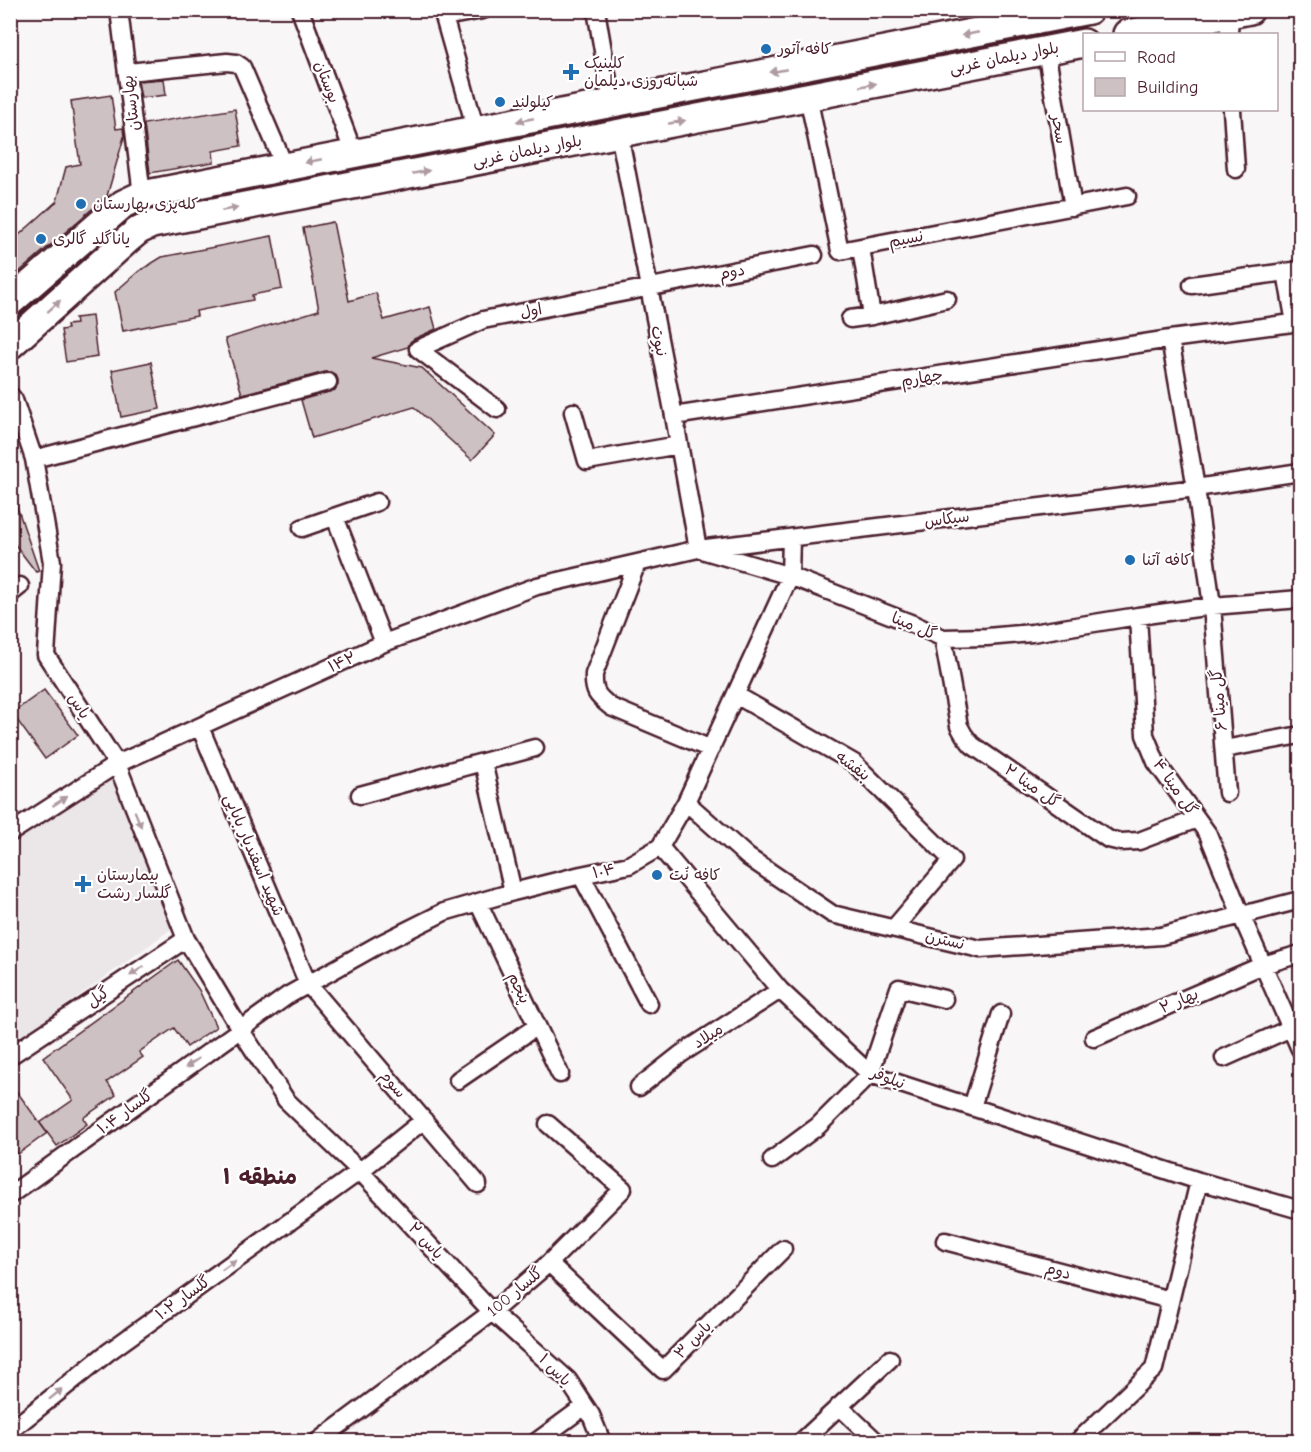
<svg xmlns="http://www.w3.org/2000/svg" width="1311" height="1452" font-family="'Comic Neue','Playpen Sans Arabic',sans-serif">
<rect width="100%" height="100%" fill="#f8f6f7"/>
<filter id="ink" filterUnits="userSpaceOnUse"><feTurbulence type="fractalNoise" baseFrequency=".0167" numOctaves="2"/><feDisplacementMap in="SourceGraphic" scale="12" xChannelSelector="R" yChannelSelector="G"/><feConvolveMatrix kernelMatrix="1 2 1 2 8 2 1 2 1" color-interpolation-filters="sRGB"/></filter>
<g filter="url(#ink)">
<path fill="#ebe6e8" d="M111,770L174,927L11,1045L10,840Z"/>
<path fill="#ded6d9" stroke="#947a82" stroke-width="1.5" d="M282,181L285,186L141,218L70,276L65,273L64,269L130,211Z"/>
<path fill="#cdc1c4" stroke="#4a1f2b" stroke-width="1.5" d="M164,79L166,95L141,98L138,81Z
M111,95L116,129L123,128L124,137L107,196L10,280V243L57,201L66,167L80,164L71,101Z
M235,109L241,146L213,151L214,162L150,173L144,124Z
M333,222L349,301L376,293L384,320L430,307L436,329L414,339L410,342L408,347L371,358L422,368L495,435L472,460L414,407L312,438L301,400L335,390L338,385V380L336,375L331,372H325L242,394L225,339L319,310L303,228Z
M272,236L282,289L252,295L253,300L196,311L197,316L123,331L115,292L139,271L162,257Z
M92,316L97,357L66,362L61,330L68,329L67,325L76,324L75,318Z
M151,362L160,409L121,417L112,370Z
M10,495H13L39,571L36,572L10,538Z
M44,690L78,735L45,759L12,713Z
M178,960L199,990L216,1027L187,1047L174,1028L139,1052L143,1057L107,1082L116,1095L83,1118L87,1124L57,1146L40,1123L73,1100L43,1057Z
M10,1082L47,1133L18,1154L10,1143Z"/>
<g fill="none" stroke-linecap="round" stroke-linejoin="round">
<defs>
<path id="street" d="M119,10L142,195
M300,10L354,154
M442,10L476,130
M596,10L612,103
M444,17L483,10
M1229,34L1230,15
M1046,50L1073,207
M128,72L227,62L236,63L242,67L285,167
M808,96L840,251L1127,196
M1232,110L1236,169
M619,133L674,416L698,549
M861,248L872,316
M1286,272L1295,323
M1192,285L1300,270
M850,319L872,316L947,299
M1170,339L1196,488L1212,606L1227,793
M10,395L14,400L34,459L52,562L46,655L117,764L186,939L240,1029L286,1100L360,1171L492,1312L568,1380L591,1415L602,1442
M497,409L418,349L483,320L814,255
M573,412L587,461L679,445
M674,416L1170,339L1300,322
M34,459L328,382
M335,517L384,643
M302,528L377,502
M705,551L790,576L913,624L943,638L987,637L1032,633L1138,616L1212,606L1300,599
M637,563L594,674C593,692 597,696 611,707L711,749
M10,594L20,586
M1138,616L1145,735L1156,762L1208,834L1241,915L1300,1049
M943,638L959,726L964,735L972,745L1108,839L1121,842L1139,841L1197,819
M736,695L854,763L952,860L894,928
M200,727L308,984L478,1184
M1224,749L1300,735
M483,762L513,892
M360,795L535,748
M686,802L748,857L832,914L980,949L1161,936L1300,900
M10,833L117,764L384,643L537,586L698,549L1196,488L1300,472
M660,847L780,990L870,1074L1199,1181L1300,1210
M581,875L649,1004
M478,902L560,1074
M1094,1038L1263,965L1300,954
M10,1056L186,939
M1224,1058L1291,1028L1300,1026
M458,1080L537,1026
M639,1087L681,1054L780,990
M972,1107L1001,1014
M772,1160L818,1126L870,1074L899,988L944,999
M10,1195L287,996L378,945L444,912L513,892L581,875L629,865L660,847L686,802L790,576L791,538
M945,1241L1170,1300
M549,1263L663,1370L783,1249
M839,1406L877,1442
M10,1431L107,1353L360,1171L424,1120
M317,1442L492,1312L549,1263L623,1189L548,1124
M536,1442L585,1406
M801,1442L890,1359
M1077,1442L1154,1369L1199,1181"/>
<path id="primary" d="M1127,34L1250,10
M10,302L123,204L142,195L1089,10
M10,345L127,240L139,230L152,224L1084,43"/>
</defs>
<use href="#street" stroke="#4a1f2b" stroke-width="21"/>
<use href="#primary" stroke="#4a1f2b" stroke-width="32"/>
<use href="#street" stroke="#fff" stroke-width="16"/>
<use href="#primary" stroke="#fff" stroke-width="27"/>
</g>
<defs><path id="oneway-solid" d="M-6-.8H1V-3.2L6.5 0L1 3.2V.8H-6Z" transform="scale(1.5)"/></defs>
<g fill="#ae9aa0">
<use href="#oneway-solid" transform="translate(970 34) rotate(169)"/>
<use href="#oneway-solid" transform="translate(778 71) rotate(169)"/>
<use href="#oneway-solid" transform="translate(868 85) rotate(-11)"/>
<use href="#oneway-solid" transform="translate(525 120) rotate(169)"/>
<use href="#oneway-solid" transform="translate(677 122) rotate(-11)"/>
<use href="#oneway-solid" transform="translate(313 161) rotate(169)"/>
<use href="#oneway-solid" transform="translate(421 172) rotate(-11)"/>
<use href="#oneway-solid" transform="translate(230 209) rotate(-11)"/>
<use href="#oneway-solid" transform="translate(54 306) rotate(-42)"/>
<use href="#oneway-solid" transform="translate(60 801) rotate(-33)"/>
<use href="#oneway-solid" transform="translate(138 819) rotate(68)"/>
<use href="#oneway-solid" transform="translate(137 971) rotate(146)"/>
<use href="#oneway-solid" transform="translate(192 1063) rotate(144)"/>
<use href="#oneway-solid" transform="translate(229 1265) rotate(-36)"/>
<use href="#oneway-solid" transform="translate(56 1394) rotate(-39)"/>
</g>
</g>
<g fill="#1f6fb2" stroke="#fff" stroke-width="2">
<circle cx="766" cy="49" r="6"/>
<path d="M568 63h6v6h6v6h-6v6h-6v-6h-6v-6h6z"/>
<circle cx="500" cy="102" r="6"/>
<circle cx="81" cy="204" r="6"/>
<circle cx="41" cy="239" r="6"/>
<circle cx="1130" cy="560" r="6"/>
<circle cx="657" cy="875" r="6"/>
<path d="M80 875h6v6h6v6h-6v6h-6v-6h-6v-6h6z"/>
</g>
<g text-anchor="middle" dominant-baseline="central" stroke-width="4.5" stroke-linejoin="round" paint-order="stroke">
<g font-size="16" fill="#4a1f2b" stroke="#fff" text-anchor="start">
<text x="778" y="49">کافه آتور</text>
<text x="584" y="63">کلینیک<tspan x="584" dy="18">شبانه‌روزی دیلمان</tspan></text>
<text x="512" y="102">کیلولند</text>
<text x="93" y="204">کله‌پزی بهارستان</text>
<text x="53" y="239">یاناگلد گالری</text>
<text x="1142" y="560">کافه آتنا</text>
<text x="97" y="875">بیمارستان<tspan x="97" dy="18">گلسار رشت</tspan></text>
<text x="669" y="875">کافه نُت</text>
</g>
<g font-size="16" fill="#4a1f2b" stroke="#fff">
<text transform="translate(1004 58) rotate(-11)">بلوار دیلمان غربی</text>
<text transform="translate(327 82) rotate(69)">بوستان</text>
<text transform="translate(131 103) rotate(-97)">بهارستان</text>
<text transform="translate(1059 129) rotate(80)">سحر</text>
<text transform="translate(527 151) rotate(-11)">بلوار دیلمان غربی</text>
<text transform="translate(906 239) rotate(-11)">نسیم</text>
<text transform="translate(732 272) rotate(-11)">دوم</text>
<text transform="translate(531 311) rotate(-11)">اول</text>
<text transform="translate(659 341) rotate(79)">نبوت</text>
<text transform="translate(922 378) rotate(-9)">چهارم</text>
<text transform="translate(947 519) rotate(-7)">سیکاس</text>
<text transform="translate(914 626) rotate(23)">گل مینا</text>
<text transform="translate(342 662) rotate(-24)">۱۴۲</text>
<text transform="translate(1219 700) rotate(-95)">گل مینا ۶</text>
<text transform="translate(79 706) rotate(57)">یاس</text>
<text transform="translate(853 766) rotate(37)">بنفشه</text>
<text transform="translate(1032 786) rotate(35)">گل مینا ۲</text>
<text transform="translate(1175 787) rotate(55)">گل مینا ۴</text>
<text transform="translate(254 855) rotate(67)">شهید اسفندیار بابایی</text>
<text transform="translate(604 871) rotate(-12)">۱۰۴</text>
<text transform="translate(945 940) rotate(14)">نسترن</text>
<text transform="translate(519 988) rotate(65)">پنجم</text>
<text transform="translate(98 997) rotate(-34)">گیل</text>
<text transform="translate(1179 1001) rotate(-23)">بهار ۲</text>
<text transform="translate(708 1036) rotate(-33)">میلاد</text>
<text transform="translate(888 1078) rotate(22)">نیلوفر</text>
<text transform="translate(393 1084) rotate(49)">سوم</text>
<text transform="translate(125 1112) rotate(-36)">گلسار ۱۰۴</text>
<text transform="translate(426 1241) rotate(47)">یاس ۲</text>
<text transform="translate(1058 1271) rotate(15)">دوم</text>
<text transform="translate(515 1292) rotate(-40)">گلسار 100</text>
<text transform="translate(183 1298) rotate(-36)">گلسار ۱۰۲</text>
<text transform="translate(693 1340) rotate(-46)">یاس ۳</text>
<text transform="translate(555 1370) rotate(45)">یاس ۱</text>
</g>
<g font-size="22" font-weight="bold" fill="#4a1f2b" stroke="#fff">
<text x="260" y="1177">منطقه ۱</text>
</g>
</g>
<rect width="1311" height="1452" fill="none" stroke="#fff" stroke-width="36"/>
<rect x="18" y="18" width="1275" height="1416" fill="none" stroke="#4a1f2b" stroke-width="2" filter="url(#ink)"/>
<rect x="1083" y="33" width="195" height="78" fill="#ffffff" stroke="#b7a5aa" stroke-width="1.5"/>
<rect x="1095" y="52" width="30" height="9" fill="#ffffff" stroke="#b7a5aa" stroke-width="1.5"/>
<text x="1137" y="63" font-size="18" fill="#4a1f2b">Road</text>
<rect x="1095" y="78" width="30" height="18" fill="#cdc1c4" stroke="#b7a5aa" stroke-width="1.5"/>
<text x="1137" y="93" font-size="18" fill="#4a1f2b">Building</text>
</svg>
